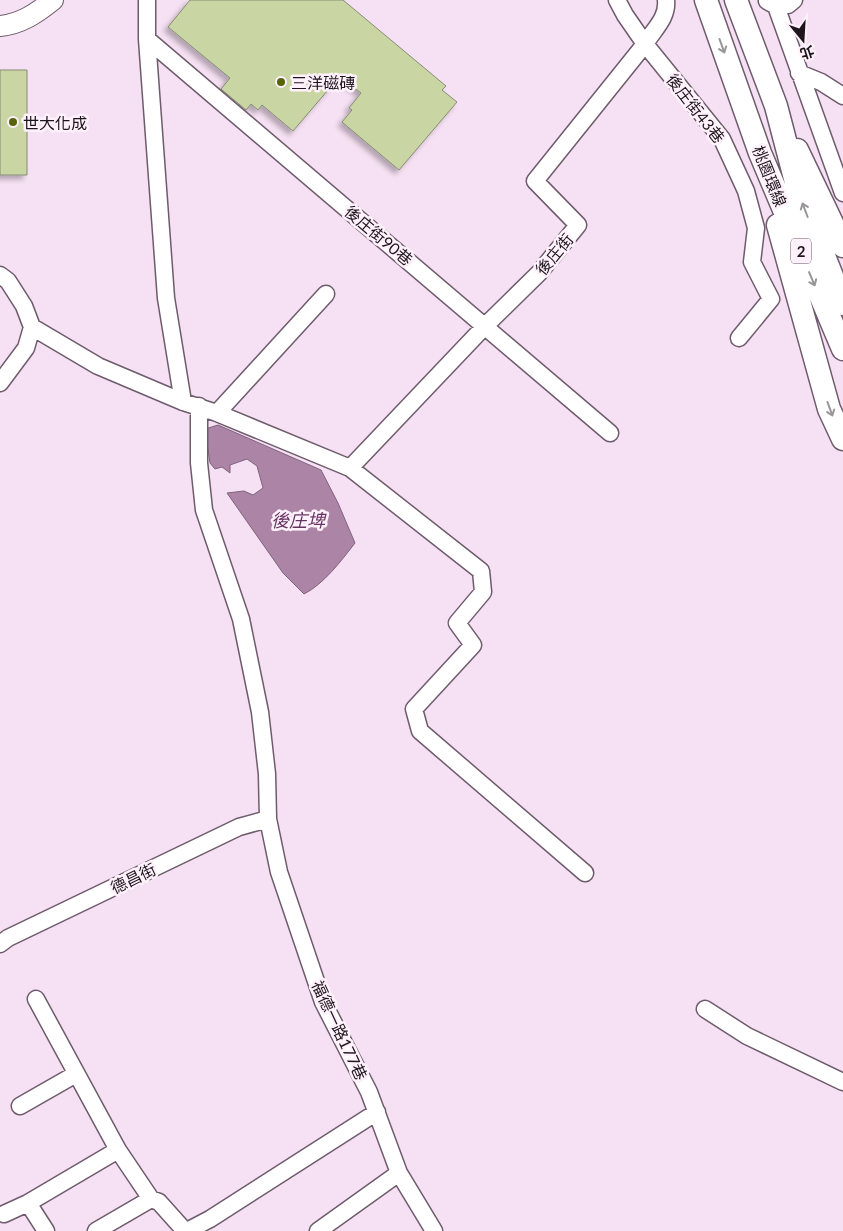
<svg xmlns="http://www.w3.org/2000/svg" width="843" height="1231" font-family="Lato,'Noto Sans TC',sans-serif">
<defs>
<filter id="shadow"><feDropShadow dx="-4" dy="4" stdDeviation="2.5" flood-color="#0004"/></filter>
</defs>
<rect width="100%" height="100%" fill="#f6e0f3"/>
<path fill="#ab84a6" stroke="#80637d" d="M218,425L321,470L338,503L355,543C341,561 324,584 304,594L283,573L227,493L244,491L253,495L263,488L257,466L247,459L230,465V473L222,467L215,469L210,463L205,429Z"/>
<path fill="#c9d5a3" stroke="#868c75" filter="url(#shadow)" d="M190,0H343L446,86L442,90L457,102L399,170L342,122L352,110L349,108L361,93L340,76L293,131L262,105L258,110L251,104L246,110L221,89L230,78L168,27Z
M0,70H27V175H0Z"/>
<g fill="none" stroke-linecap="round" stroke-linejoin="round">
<defs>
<path id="minor" d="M147,0V39L166,298L183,402
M617,0L625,15L645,44L722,139L746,191L756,228L752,262L771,299L739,338
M767,1L776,6L788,5L794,0
M776,6L843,193
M147,39L610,433
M799,73L821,82L843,96
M0,275L8,281L24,306L32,327L26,348L0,383
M32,327L98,366L183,402L217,413L350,468L481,571L483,592L457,623L473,645L414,709L420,731L585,873
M199,406V463L204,510L241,619L260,712L267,774L268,819L279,872L323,1002L369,1092L399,1173L434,1231
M217,413L326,294
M350,468L485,326L539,273L578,225L535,181L645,44C654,29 668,18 666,0
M0,944L8,938L239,827L268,819
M36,999L118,1150L151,1199
M705,1009L747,1036L843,1082
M20,1106L76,1074
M4,1214L28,1203
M46,1231L28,1203L118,1150
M96,1231L151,1199L159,1202L185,1231
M187,1231L210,1219L377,1112
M318,1231L399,1173"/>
<path id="major" d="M0,26C21,24 37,13 53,0"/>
<path id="highway" d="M706,0L760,153L843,349
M736,0L776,106L798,190L843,304
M797,150L843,246
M778,225L829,409L843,439"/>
</defs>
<use href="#minor" stroke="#6e5c6c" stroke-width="19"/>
<use href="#major" stroke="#6e5c6c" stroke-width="22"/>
<use href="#highway" stroke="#6e5c6c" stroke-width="25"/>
<use href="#minor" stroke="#fff" stroke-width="16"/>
<use href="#major" stroke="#fff" stroke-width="20"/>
<use href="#highway" stroke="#fff" stroke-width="22"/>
</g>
<defs><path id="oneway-shaft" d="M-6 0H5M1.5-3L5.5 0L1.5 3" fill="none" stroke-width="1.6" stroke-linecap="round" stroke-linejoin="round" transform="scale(1.25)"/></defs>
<g stroke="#999699">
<use href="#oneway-shaft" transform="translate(722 46) rotate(70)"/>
<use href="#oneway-shaft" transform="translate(805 210) rotate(-111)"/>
<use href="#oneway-shaft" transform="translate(812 279) rotate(67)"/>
<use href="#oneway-shaft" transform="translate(830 409) rotate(70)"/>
</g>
<g fill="#57650a" stroke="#fef1fc" stroke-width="2">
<circle cx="281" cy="82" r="5"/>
<circle cx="13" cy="122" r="5"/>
</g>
<g text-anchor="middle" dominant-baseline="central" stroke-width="5" stroke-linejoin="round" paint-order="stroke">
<rect fill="#fef1fc" stroke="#60585f" stroke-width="1" x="791" y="238.5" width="20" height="25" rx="4"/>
<g font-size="15" font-weight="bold" fill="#1d161c">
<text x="801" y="251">2</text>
</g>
<g font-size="16" fill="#1d161c" stroke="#fef1fc" text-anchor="start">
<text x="291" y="82">三洋磁磚</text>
<text x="23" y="122">世大化成</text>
</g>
<g font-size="16" fill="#1d161c" stroke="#fef1fc">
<text transform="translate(696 108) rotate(52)">後庄街43巷</text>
<text transform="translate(770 176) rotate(68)">桃園環線</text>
<text transform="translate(379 235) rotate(40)">後庄街90巷</text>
<text transform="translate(554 254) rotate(-50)">後庄街</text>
<text transform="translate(133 878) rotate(-26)">德昌街</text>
<text transform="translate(340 1030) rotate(65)">福德一路177巷</text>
</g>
<g font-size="18" font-style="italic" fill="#653362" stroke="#fef1fc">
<text x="298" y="520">後庄埤</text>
</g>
</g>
<g transform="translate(803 40) rotate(162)" stroke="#fef1fc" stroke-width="4" paint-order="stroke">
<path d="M0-4L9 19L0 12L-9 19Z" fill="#1d161c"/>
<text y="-8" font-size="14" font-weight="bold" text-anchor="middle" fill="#1d161c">北</text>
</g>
</svg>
